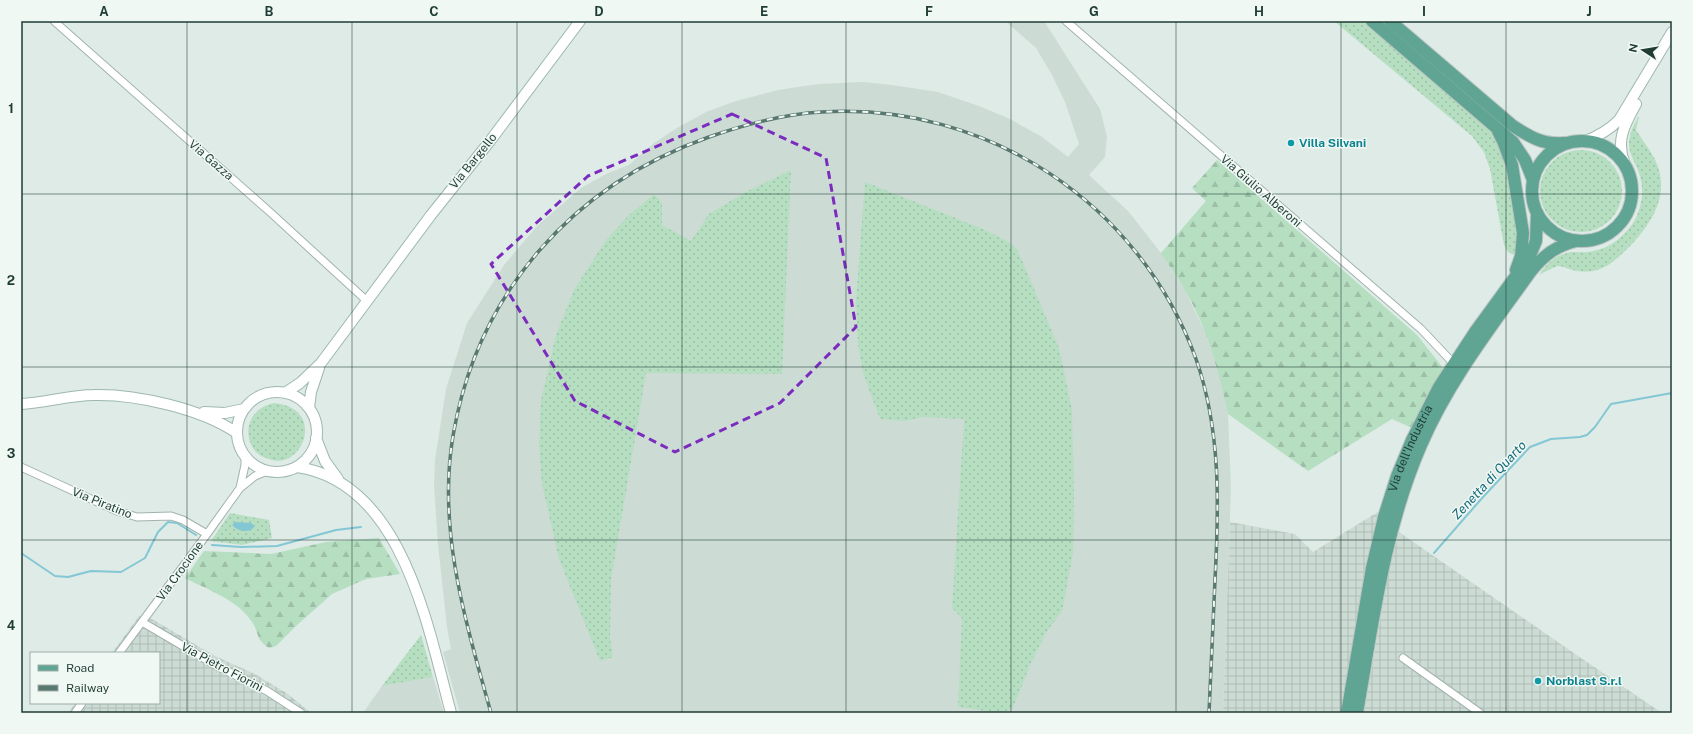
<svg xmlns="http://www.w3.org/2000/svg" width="1693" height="734" font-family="'Public Sans',sans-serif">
<defs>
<pattern id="industrial-grid" width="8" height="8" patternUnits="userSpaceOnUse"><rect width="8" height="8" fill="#cddbd5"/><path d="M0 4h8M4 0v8" fill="none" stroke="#b0bdb7"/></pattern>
<pattern id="grass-dots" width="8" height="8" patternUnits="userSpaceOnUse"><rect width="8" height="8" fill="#b6dec1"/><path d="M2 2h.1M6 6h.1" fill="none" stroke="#9cbfa6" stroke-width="1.8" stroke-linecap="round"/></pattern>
<pattern id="forest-firs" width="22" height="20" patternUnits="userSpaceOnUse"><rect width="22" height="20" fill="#b6dec1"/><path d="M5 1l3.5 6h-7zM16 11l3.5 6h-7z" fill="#9cbfa6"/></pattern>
</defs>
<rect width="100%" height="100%" fill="#dfebe6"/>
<path fill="#cddbd5" d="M1005,21H1044L1100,109L1107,137L1105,157L1089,175L1129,212L1161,253L1186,292L1204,330L1215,360L1222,384L1228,414L1231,488L1223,713H460L443,652L451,649L447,627L438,545L434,485L435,460L446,389L467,323L504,265L537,226L581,188L608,173L629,165L654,143L677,128L706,112L733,102L778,90L818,84L863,82L892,85L938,92L979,106L1010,119L1042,137L1068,157L1079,144L1065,102L1052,75L1036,48Z
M433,677L444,713H363L382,686Z"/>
<path fill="url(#industrial-grid)" d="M1381,510L1341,713H1223L1230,522L1295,534L1313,552Z
M1399,532L1581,658L1662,713H1364L1388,574Z
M139,616L152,619L215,656L255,674L288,694L311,713H68L75,703H159V653H112Z"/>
<path fill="url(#grass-dots)" d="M1334,21H1363L1492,131L1504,150L1520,226L1516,256L1508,252L1504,245L1490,169L1484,152L1472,136Z
M1639,116L1636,130C1642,140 1649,148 1654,158C1671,190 1655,219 1633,243C1622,254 1611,266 1597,270C1589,272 1580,272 1573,270C1568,269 1563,266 1558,266C1551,268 1545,272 1539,275C1546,265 1554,256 1567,253C1573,251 1581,253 1588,252C1607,250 1623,238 1633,223C1642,209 1645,189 1639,173C1636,163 1629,155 1629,144C1629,134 1634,124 1639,116Z
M1540 191a41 41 0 1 1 82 0a41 41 0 1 1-82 0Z
M791,170L782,374L646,373L611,580L610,638L613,657L600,661L559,559L542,484L539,445L541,401L556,335L574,290L606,240L628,216L654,194L662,203V225L691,241L709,214L746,192Z
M865,182L983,229L1007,241L1017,249L1059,348L1072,410L1074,493L1073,554L1062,611L1047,631L1030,665L1013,708L1001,713L958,707L962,618L952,608L964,419L921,417L905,421L880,419L863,373L858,344L856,300Z
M274,403C328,408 302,472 269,459C264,457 260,456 256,452C244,438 246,417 263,407C266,405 271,404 274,403Z
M230,513L269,520L272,538L242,545L211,541Z
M421,635L433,677L382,686Z"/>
<path fill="url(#forest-firs)" d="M1217,160L1417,335L1443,368L1412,428L1392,419L1308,471L1228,414C1219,372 1208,330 1186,292C1178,278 1169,266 1161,253L1206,201L1192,188Z
M379,538L400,574L366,579L332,594L296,626L276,646L269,648C255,639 260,634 252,622C238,600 208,590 185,578L204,551L271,554L326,542Z"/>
<path fill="#83c7d5" d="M235,522L251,523L255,526L251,530C243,532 238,531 232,525Z"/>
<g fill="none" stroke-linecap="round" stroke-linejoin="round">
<path stroke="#83c7d5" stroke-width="2" d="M212,545L241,547L277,546L336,530L361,527
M21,553L55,576L68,577L91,571L121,572L145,558L158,532L168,522L177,523L196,535
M1434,553L1483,497L1530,447L1551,439L1580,437L1587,435L1595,427L1611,404L1672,393"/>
<defs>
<path id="street" d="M54,21L271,213L367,301
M1066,21L1421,329L1454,364
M21,467L117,511L137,517L171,516L183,520L207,534
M240,488L245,465V456
M142,622L217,666L267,691L301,713
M119,653L207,534L240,488L255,476L267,471
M1403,658L1480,713
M75,713L82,703"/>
<path id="secondary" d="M1585,141C1599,136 1609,130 1619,120L1672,32
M1625,164C1615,141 1625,124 1636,104
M237 432a40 40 0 1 1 80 0a40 40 0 1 1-80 0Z
M285,393L300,383L321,363L431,215L490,141L580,21
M21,404C45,403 69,395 94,395C137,394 202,409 237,433
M309,408L311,392L319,368
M204,412L225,413L244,409
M316,438L325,461L338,479
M297,467C403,482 428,628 451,713"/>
<g id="primary">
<path d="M1372,21L1513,142L1525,160L1533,180"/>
<path d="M1390,21L1513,126C1530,137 1543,145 1564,143"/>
<path d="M1498,131L1503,141L1512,165L1523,233L1521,256L1516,270"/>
<circle cx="1582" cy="191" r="50"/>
<path id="s1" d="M1347,713L1372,568L1384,517L1397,476L1412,440L1439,387L1475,332L1529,258L1536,241L1537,213"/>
<path d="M1357,713C1373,622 1384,530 1421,445C1448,382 1491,327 1531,271C1544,255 1556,246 1576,241"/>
</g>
</defs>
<use href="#street" stroke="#a2b3ad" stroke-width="9"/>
<use href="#secondary" stroke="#9db8af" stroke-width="12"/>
<use href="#primary" stroke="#bcc5c2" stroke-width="14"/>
<use href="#street" stroke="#fff" stroke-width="7"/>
<use href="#secondary" stroke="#fff" stroke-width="10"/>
<use href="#primary" stroke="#60a493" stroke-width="12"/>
<defs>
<path id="rail" d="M491,713C466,623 437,530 453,436C477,293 573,185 709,137C746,124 783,114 822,112C987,102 1140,204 1196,359C1221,430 1219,506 1215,580C1213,625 1211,669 1209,713"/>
</defs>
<use href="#rail" stroke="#597870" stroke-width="3.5"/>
<use href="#rail" stroke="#f0f8f4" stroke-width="2" stroke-dasharray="6" stroke-linecap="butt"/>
</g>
<path fill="none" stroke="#7b2cbf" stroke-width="3" stroke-dasharray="8 5" stroke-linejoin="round" d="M732,114L826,158L856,327L780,403L675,452L575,401L491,264L588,176Z"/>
<path fill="none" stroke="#1f3d35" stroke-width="1" stroke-opacity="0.55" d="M187,21V713M352,21V713M517,21V713M682,21V713M846,21V713M1011,21V713M1176,21V713M1341,21V713M1506,21V713M21,194H1672M21,367H1672M21,540H1672"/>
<g fill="#0f9aa8" stroke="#f0f8f4" stroke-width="1.5">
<circle cx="1291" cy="143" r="4"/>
<circle cx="1538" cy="681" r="4"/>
</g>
<g text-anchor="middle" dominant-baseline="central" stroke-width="3" stroke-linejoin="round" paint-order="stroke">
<g font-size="12" font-weight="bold" fill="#0d838f" stroke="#f0f8f4" text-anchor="start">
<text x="1299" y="143">Villa Silvani</text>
<text x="1546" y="681">Norblast S.r.l</text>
</g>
<g font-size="12" fill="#1f3d35" stroke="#f0f8f4">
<text transform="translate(211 160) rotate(41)">Via Gazza</text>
<text transform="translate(473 161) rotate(-51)">Via Bargello</text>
<text transform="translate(1261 191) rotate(41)">Via Giulio Alberoni</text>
<text stroke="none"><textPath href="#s1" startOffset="273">Via dell'Industria</textPath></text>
<text transform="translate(102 503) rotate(22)">Via Piratino</text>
<text transform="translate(180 571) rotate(-54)">Via Crocione</text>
<text transform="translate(222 667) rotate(28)">Via Pietro Fiorini</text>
</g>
<g font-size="13" font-style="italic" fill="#156a7c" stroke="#f0f8f4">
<text transform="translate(1489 480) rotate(-47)">Zenetta di Quarto</text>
</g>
</g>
<rect width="1693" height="734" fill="none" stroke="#f0f8f4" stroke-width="44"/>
<rect x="30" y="652" width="130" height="52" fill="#f0f8f4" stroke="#9cada8"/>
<rect x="38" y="665" width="20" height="6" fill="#60a493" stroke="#9cada8"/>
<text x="66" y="672" font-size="12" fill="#1f3d35">Road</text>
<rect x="38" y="685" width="20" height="6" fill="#597870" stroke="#9cada8"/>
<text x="66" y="692" font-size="12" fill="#1f3d35">Railway</text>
<g transform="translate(1643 50) rotate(282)" stroke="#f0f8f4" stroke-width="3" paint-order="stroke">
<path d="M0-3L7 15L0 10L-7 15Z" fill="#1f3d35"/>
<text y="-6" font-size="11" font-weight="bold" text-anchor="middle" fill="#1f3d35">N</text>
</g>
<rect x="22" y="22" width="1649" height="690" fill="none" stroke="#1f3d35" stroke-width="1.5"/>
<g font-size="13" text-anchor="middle" font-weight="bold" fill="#1f3d35">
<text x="104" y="16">A</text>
<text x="269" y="16">B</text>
<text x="434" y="16">C</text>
<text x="599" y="16">D</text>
<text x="764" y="16">E</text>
<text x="929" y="16">F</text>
<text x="1094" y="16">G</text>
<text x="1259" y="16">H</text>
<text x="1424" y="16">I</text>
<text x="1589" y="16">J</text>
<text x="11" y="113">1</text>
<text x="11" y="285">2</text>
<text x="11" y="458">3</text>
<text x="11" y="630">4</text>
</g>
</svg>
